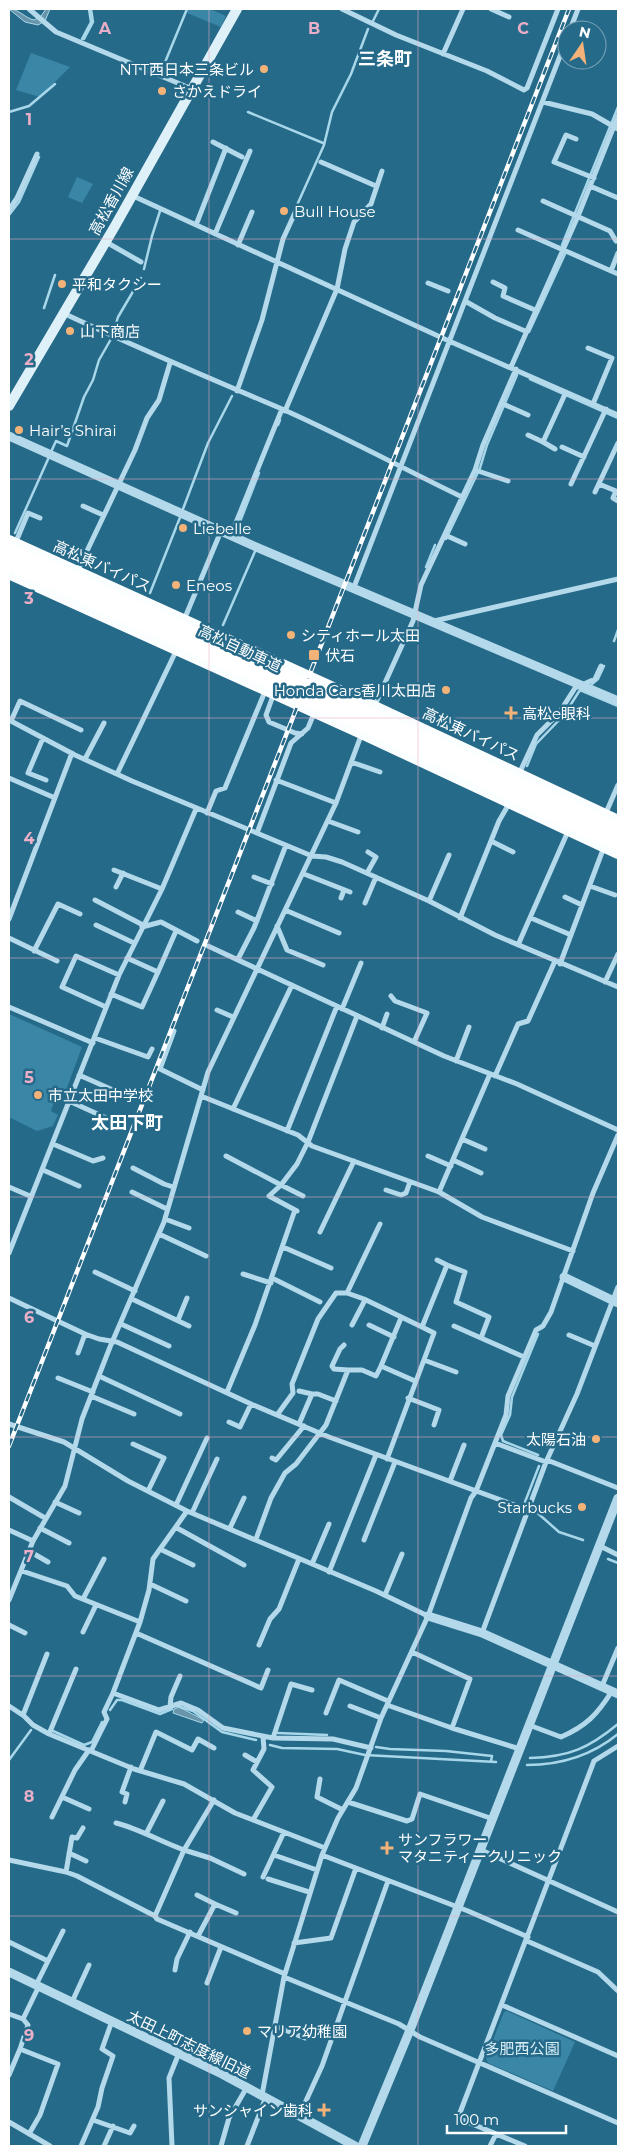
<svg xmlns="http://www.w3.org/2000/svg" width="627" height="2155" font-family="Montserrat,'Noto Sans JP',sans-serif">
<rect width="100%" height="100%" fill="#266a8a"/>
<path fill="#3a86a7" d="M189,9H210L226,16L221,27L187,13Z
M31,53L70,67L40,97L16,90Z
M77,177L93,184L82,203L68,197Z
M9,1014L82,1047L65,1093L58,1091L51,1111L58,1115L53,1126L37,1131L9,1117Z
M507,2011L575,2042L553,2091L488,2063L486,2058L504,2012Z"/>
<path fill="#6995ab" stroke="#a8d7ea" d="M9,9C19,9 25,18 34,20L41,16L46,9H50L45,21L38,25L25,22Z
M179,1707L204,1720L202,1723L173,1713L174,1709Z"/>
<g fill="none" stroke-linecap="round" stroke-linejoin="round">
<path stroke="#a8d7ea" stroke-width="2.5" d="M373,21L379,9
M82,39L91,22L89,9
M84,39L93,22L91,9
M161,72L187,9
M9,112L29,106L55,84
M248,112L323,143
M293,214L324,145L332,112L351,74L368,29
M9,215L19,202L39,157
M562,245L618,107
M144,269L152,236L160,211
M44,308L55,275
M529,332L565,254
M113,334L118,317L141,278
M530,379L618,418
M278,425L280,420
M51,452L56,441L67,446L84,397L93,380L99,360L111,339
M183,509L208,443L232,396
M236,532L259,473
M15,533L49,457
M446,539L480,468L487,445L517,375
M426,567L435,545
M150,593L181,515
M223,625L256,549
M614,641L618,630
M592,684L598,679L604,666
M527,766L536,744L564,715L580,690L618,706
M538,1455L503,1441L501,1435L510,1415L512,1397L538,1334
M527,1504L525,1502L539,1466
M533,1509L559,1532L583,1540
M608,1559L618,1563
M177,1706L193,1711L222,1732L256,1740
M110,1710L117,1700H122L160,1714L172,1709
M53,1731L84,1745L92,1742L102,1722
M278,1733L327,1735
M270,1745L282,1748L337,1749L365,1755L496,1762
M376,1747L390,1749L446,1751L492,1756L491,1761
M530,1758C569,1757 589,1748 618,1724
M9,1760L31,1730
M527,1765C562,1765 591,1756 618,1734"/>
<path stroke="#b3d9ea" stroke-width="5" d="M29,9L56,32L192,89
M342,9L396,35L487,71L524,90L527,88L558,9
M491,9L509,17
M570,30L578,9
M443,54L463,9
M543,102L592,114L618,129
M576,139L566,135L554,162L594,178
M213,142L242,157
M321,162L376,186
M590,186L618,198
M131,195L449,341L618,415
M543,201L610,231L616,241
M9,210L17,198L37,154
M196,225L226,148
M518,230L618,274
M215,234L250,151
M106,242L141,262
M238,245L252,212
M611,271L618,253
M493,282L505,288L503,296L535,310
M428,283L448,291
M465,301L495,318L525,331
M63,313C135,347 209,378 282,409C343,436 402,468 462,497
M588,348L612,358L593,404
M511,367L578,216L618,116
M237,391L262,320L283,239L294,215
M501,403L528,415
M285,411L337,289L345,249L354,222L371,204L382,171
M528,435L543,442L566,392
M543,442L555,449
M562,447L584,457
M475,470L508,481
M571,484L606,409
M599,484L616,491L613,498L618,501
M595,492L618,443
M83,506L103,515
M231,535L282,409
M445,535L465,544
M15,544L28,513L40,518
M77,572L135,450L147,418L159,400L170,363
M354,587L567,38
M184,620L221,531
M434,621L618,579
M274,693L266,715L269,722L295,733L302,734
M374,707L413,621L421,585L475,470L483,445L516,369
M9,720L75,755L132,781L312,856L326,857L342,862L429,901L495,935L618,987
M11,721L20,701L81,730
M43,738L28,773L46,780
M85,759L104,723
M351,762L380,772
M117,774L177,649
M519,774L537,735L559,713L575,688L595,679L601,666
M9,778L55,798
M276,780L336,803
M207,813L216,791L225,788L266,689
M605,815L618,785
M328,821L358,832
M257,833L291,743L308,728L315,711
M491,841L513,852
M114,870L162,889
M367,873L376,857L368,852
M304,874L350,892
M254,877L272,884
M590,886L615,895
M116,887L123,873
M565,897L582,905
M341,898L344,890
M95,900L143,925
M429,901L449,855
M365,903L376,877
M285,910L339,933
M238,912L257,921
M460,918L499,821L510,802
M531,918L571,935
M9,919L72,753
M96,925L134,943
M277,926L287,950L323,965
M142,927L161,922L197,941
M9,938L57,961
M518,945L569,829
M208,946L444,1056L517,1084L618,1130
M34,951L58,904L80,914
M238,959L254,928L286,845
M560,964L604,847
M158,972L176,931
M605,982L618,954
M111,994L142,1007L158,972L127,958
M391,996L395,1001L427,1013L414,1042
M9,1007L93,1043
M106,1007L62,987L76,956L119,975
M342,1009L361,963
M217,1010L233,1017
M382,1028L387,1014
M174,1031L160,1069L203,1090
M95,1038L148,1057L152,1049
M456,1061L469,1027
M79,1075L131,1098
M495,1076L518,1024L528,1021L555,961
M201,1096L298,1135L312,1146L439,1192L490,1074
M69,1101L115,1122
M233,1109L292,985
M287,1131L337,1006
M462,1139L485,1149
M53,1144L93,1161L103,1158
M226,1156L281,1185L297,1164L308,1142L357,1016
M428,1156L451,1166
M453,1160L481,1173
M133,1168L164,1184L173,1187
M43,1170L79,1186
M9,1187L30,1196
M386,1190L401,1195L406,1193L410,1182
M132,1192L167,1209
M439,1192L482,1217L573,1251
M297,1211L269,1196L281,1185L303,1196
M165,1219L189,1228
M380,1224L347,1293L364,1299L422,1327
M320,1232L354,1161
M159,1234L206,1256
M283,1247L331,1268
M9,1253L119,975L162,889L196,809
M447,1265L465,1272L456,1302L489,1317L481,1338L524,1357
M95,1272L135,1291
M243,1274L271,1283
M272,1278L320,1302
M9,1298L85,1334
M132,1299L189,1326
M401,1318L381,1366L415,1381
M178,1320L187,1298
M121,1324L169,1346
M352,1325L365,1300
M369,1325L394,1337
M454,1326L481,1338
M569,1335L595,1346
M344,1345L340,1349L332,1366L334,1369L348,1370
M78,1353L85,1334L99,1339L117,1342L251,1404L329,1437L528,1510
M424,1360L456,1372
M99,1376L180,1414
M58,1378L93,1392
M299,1391L312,1394
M227,1392L255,1325L295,1210
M91,1396L134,1414
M408,1398L439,1410L434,1425
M277,1415L293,1393L292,1384L318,1319L336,1293H347
M229,1422L240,1427L251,1404
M9,1424L64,1442L128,1481L187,1511L376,1591L428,1616
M299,1424L312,1394H318L336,1401
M495,1443L546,1462
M133,1444L164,1458L148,1491
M272,1458L276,1460L304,1426
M387,1459L434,1333L422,1327L447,1265L437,1260
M547,1460L618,1488
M450,1481L464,1445
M9,1497L45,1518
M55,1502L79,1513
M176,1505L207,1438
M192,1513L217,1459
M40,1528L69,1543
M177,1528L244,1565
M230,1528L244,1498
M9,1530L33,1541
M256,1539L271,1498L285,1473L296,1464L326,1425L348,1370H362L376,1376L381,1366
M364,1540L395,1462
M600,1546L618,1555
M160,1549L193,1565
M29,1551L48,1562
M312,1564L329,1524
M22,1571L67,1586L75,1596L140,1622L113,1693
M329,1572L376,1455
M150,1584L186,1601
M385,1595L402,1554
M83,1599L104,1559
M9,1600L33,1541L65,1486L82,1419L110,1347L164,1222L208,1072L336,803L362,733
M140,1622L149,1590L153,1559L187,1511
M9,1625L25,1633
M83,1632L96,1605
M136,1633L261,1688L268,1670
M482,1633L546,1462L577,1394L618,1287
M259,1645L270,1619L279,1609L299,1559
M602,1686L618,1648
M312,1690L291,1684L273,1738L333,1739L371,1748
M387,1705L452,1728L470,1679L412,1652
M9,1706L24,1716L33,1725L49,1734L134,1769L184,1784L235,1813L325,1848
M170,1706L171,1697L180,1676
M350,1706L381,1718
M326,1713L339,1680L388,1701
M23,1715L47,1654
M529,1725L561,1737C586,1726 597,1715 612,1691
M452,1728L520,1749
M49,1734L76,1669
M91,1751L107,1719L104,1712L113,1693L159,1710L181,1703L198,1710L223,1728L273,1738
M245,1755L257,1762
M140,1771L156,1732L192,1750L198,1739L214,1748
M320,1779L317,1797L343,1810
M62,1797L89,1809
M125,1802L127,1794L122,1792L131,1767
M348,1802L407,1821L412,1819L420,1794L493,1819
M52,1817L75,1770L89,1750
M253,1820L272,1787L253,1770L264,1749L263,1737
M116,1823C140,1829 161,1842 184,1850L214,1800
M146,1834L163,1801
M481,1850L618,1912
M69,1853L86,1861
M274,1855L317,1870
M322,1855L468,1911L528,1937
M9,1860L66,1872L77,1876L155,1916L157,1919L285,1974
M66,1872L72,1837L77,1838L83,1828
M263,1877L284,1832
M268,1879L309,1892
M197,1895L215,1904L198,1936
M215,1904L236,1913
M155,1916L184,1850L210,1858L244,1874
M527,1941L598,1972L618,1991
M9,1942L48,1961
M294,1943L331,1938L356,1868
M175,1970L177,1959L190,1932
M284,1977L399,2024L420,2037L618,2123
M207,1983L221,1947
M36,1985L63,1931
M72,2002L89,1965
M502,2005L618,2056
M9,2014L23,2019
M275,2026L305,2038
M20,2049L58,2064L40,2115L29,2134
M9,2075L20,2049L28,2025L23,2019L39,1986
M262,2095L284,1977L322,1855L338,1818L356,1788L381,1718L428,1616L471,1498L476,1491L506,1415L508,1396L536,1330L543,1326L551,1312L593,1193L618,1135
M299,2116L322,2066L388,1881
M93,2120L130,2133L134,2126
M9,2122L50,2146
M81,2146L98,2107L102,2088L113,2056L102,2049L112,2021
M104,2146L113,2126
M172,2146L169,2078L179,2053
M221,2146L229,2118L247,2087
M247,2146L266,2097
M490,2146L496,2134
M525,2146L458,2118L594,1761L618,1746"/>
<path stroke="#b3d9ea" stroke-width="9" d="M9,436L254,546L618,701
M564,1277L618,1303
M428,1616L482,1633L618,1694
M9,1972L222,2074L355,2146
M362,2146L410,2030L618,1498"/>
<path stroke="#def0f8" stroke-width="10" d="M9,406L115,226L237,9"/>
<path stroke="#fbfefe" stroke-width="14" d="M9,542L366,704L618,822
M9,572L362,732L618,852"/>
<defs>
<path id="rail" d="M9,1446L569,9"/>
</defs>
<use href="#rail" stroke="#fff" stroke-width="4.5"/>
<use href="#rail" stroke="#266a8a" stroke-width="2.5" stroke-dasharray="8" stroke-linecap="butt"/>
<path stroke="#fff" stroke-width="15" d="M9,550L442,748L618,831
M9,562L437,758L618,844"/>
</g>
<path fill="none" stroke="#eaaec6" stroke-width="1" stroke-opacity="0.55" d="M209,9V2146M418,9V2146M9,239H618M9,479H618M9,718H618M9,958H618M9,1197H618M9,1437H618M9,1676H618M9,1916H618"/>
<g fill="#f3b278" stroke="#266a8a" stroke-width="2">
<circle cx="264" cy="69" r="5"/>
<circle cx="162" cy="91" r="5"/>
<circle cx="284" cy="211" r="5"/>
<circle cx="62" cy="284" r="5"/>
<circle cx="70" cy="331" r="5"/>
<circle cx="19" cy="430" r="5"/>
<circle cx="183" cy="528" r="5"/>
<circle cx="176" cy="585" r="5"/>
<circle cx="291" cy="635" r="5"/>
<rect x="308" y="649" width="12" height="12" rx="2.5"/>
<circle cx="446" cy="690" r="5"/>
<path d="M508.5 705.5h5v5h5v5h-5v5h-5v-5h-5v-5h5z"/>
<circle cx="38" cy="1095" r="5"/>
<circle cx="596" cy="1439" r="5"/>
<circle cx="582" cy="1507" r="5"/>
<path d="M384.5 1840.5h5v5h5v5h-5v5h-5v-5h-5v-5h5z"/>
<circle cx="247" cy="2031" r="5"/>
<path d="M321.5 2102.5h5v5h5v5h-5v5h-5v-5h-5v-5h5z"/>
</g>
<g text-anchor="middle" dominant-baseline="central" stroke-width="5" stroke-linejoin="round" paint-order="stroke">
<g font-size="15" fill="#fff" stroke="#266a8a" text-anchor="start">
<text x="254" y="69" text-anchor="end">NTT西日本三条ビル</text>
<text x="172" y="91">さかえドライ</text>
<text x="294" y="211">Bull House</text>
<text x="72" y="284">平和タクシー</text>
<text x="80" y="331">山下商店</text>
<text x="29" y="430">Hair’s Shirai</text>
<text x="193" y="528">Liebelle</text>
<text x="186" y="585">Eneos</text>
<text x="301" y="635">シティホール太田</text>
<text x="325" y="655">伏石</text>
<text x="436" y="690" text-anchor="end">Honda Cars香川太田店</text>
<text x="522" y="713">高松e眼科</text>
<text x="48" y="1095">市立太田中学校</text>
<text x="586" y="1439" text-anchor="end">太陽石油</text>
<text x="572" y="1507" text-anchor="end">Starbucks</text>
<text x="398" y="1839">サンフラワー<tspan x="398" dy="17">マタニティークリニック</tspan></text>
<text x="257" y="2031">マリア幼稚園</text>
<text x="313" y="2110" text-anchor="end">サンシャイン歯科</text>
</g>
<g font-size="15" fill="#fff" stroke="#266a8a">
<text transform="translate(111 201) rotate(-61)">高松香川線</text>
<text transform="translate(102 566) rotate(24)">高松東バイパス</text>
<text transform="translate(240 648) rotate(25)">高松自動車道</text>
<text transform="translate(471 734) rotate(25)">高松東バイパス</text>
<text transform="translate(189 2044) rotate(26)">太田上町志度線旧道</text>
</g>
<g font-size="15" fill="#d8eef7" stroke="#266a8a">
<text x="522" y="2048">多肥西公園</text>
</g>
<g font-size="18" font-weight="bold" fill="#fff" stroke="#266a8a">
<text x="385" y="59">三条町</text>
<text x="127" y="1123">太田下町</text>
</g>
</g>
<g font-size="16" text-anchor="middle" font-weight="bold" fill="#eaaec6" stroke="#266a8a" stroke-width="5" stroke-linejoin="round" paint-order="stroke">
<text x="105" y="34">A</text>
<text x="314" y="34">B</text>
<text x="523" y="34">C</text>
<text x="29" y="125">1</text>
<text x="29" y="365">2</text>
<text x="29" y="604">3</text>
<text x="29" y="844">4</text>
<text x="29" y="1083">5</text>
<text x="29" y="1323">6</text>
<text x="29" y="1562">7</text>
<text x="29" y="1802">8</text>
<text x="29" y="2041">9</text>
</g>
<rect width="627" height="2155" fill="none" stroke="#ffffff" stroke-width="20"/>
<g transform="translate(582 45) rotate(13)"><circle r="24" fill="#266a8a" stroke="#7da6b9"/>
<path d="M0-4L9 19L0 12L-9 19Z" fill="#f3b278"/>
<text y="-8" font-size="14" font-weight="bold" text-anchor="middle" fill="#ffffff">N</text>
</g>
<path d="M447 2125v8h119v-8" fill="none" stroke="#ffffff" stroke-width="2.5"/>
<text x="454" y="2125" font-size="15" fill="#ffffff" stroke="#266a8a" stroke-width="4" paint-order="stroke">100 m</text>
</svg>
